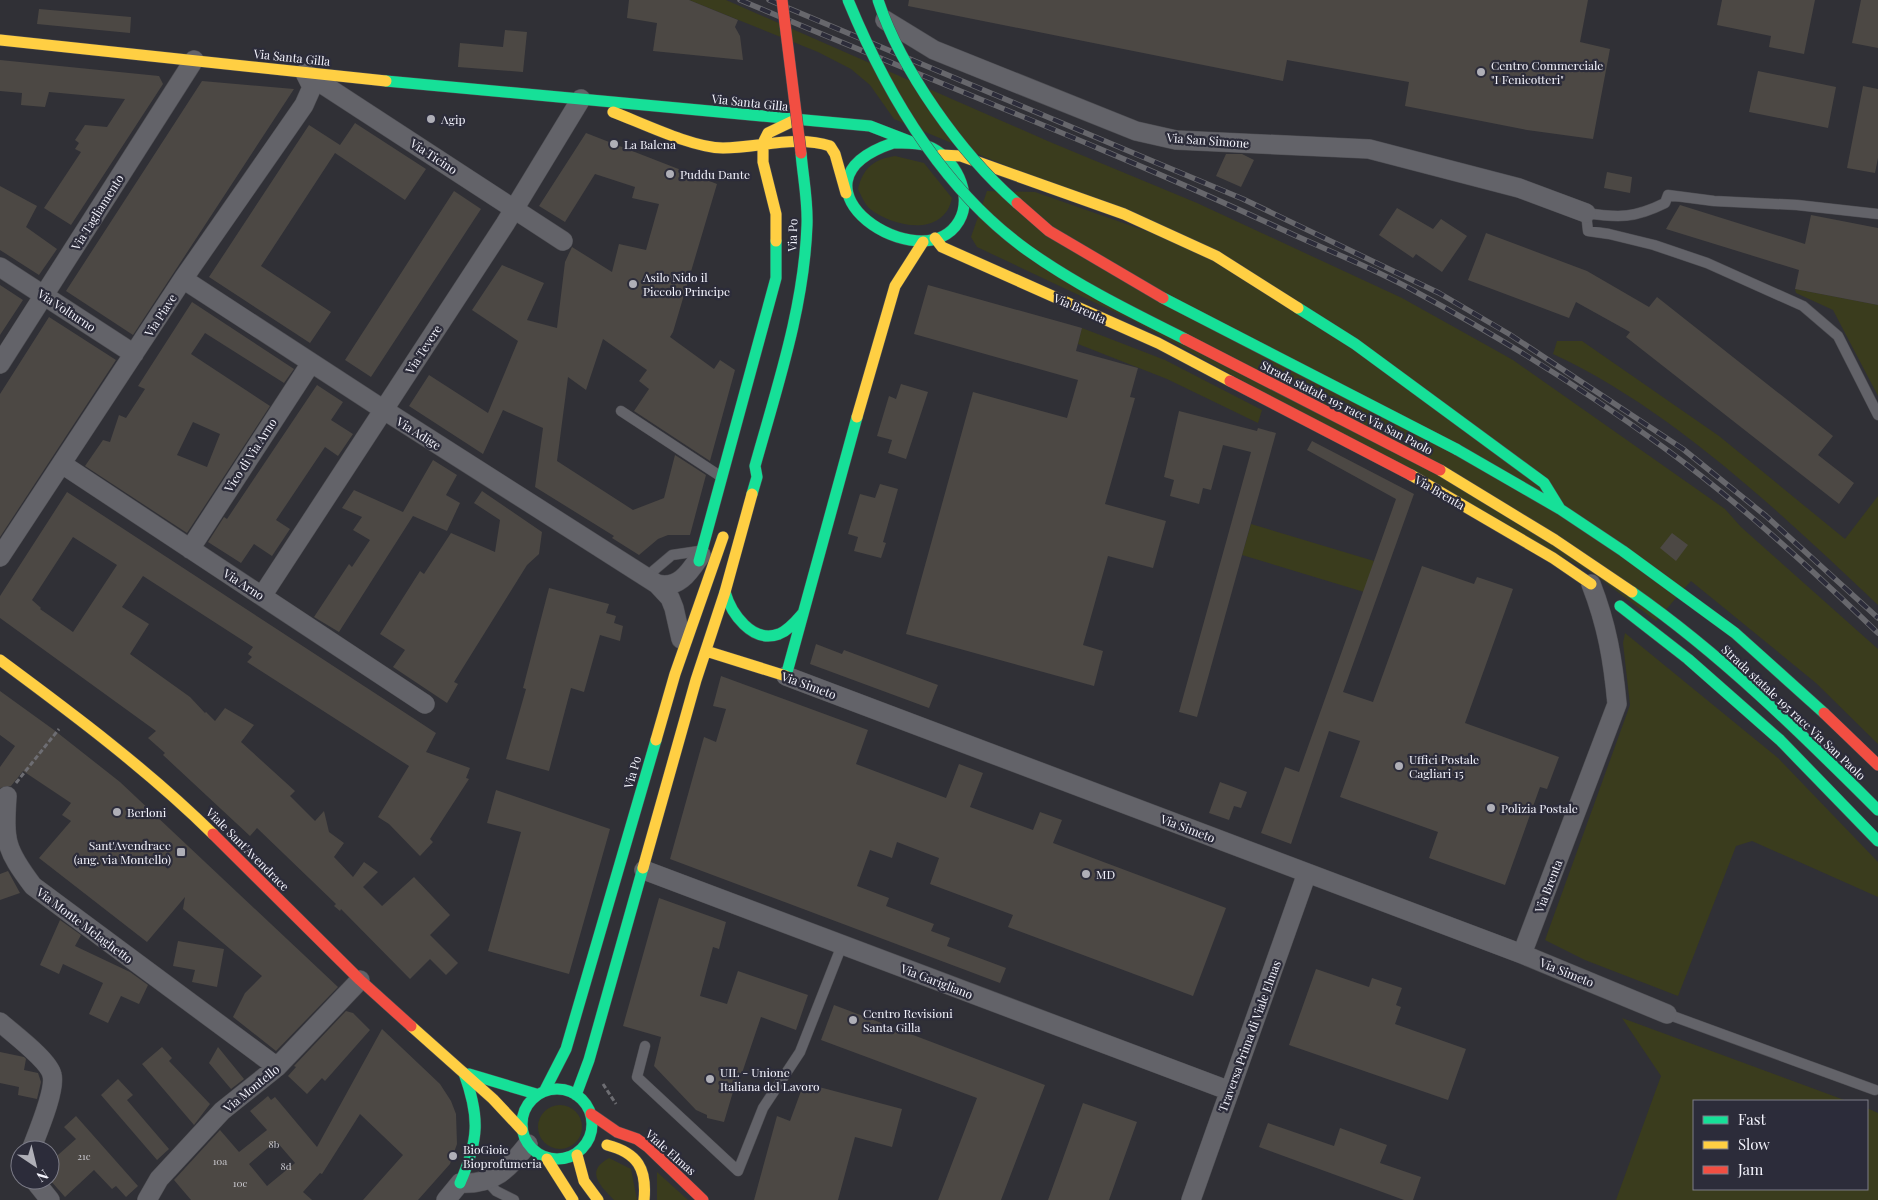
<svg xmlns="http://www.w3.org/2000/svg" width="1878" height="1200" font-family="'Playfair Display',serif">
<rect width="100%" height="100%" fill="#303036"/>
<path fill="#3a3c1d" d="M689,0H726L1050,142L1197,203L1402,298L1513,360L1725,509L1741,527L1878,649V744L1816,683L1691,581L1656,621L1594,574L1134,321L977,247L971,237L987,191L1035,192L1246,266L894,119L870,85L851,69L818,52Z
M895,156L924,163L952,198C944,237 895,228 870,209C865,205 861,195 858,189C863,168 874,159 895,156Z
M1795,289L1878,305V396L1833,310L1796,293Z
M1082,328L1165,360L1262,410L1258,423L1167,379L1078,344Z
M1557,341H1582L1719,436L1845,539L1878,496V605C1783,515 1672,409 1553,354Z
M1251,524L1374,561L1364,592L1242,555Z
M1625,633L1778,758L1878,862V897L1752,841L1736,846L1678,996L1585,960L1545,940L1630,705L1623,643Z
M1622,1018L1847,1101H1694V1189H1867V1108L1878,1113V1200H1616L1661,1076Z
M538 1127a22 22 0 1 1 44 0a22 22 0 1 1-44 0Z
M609,1158L631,1169L637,1200H614C601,1186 584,1172 609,1158Z
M657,1172L688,1200H657Z"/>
<path fill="#4c4844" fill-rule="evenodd" d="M629,0H689L738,20L735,27L740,36L743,60L653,51L657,23L627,18Z
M909,0H1588L1580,42L1610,49L1593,139L1527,130L1405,106L1409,82L1287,60L1283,81L908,6Z
M1722,0H1815L1804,54L1769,47L1771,36L1717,25Z
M1861,0H1878V48L1852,43Z
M39,9L131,17L130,33L37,24Z
M505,30L527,32L523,72L458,67L460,43L503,47Z
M0,60L159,76L163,84L71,225L44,208L81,152L75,149L79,143L75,140L85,125L107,127L125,99L49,92L45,107L21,105L22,93L0,91Z
M1758,71L1836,87L1828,128L1749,112Z
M202,81L294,89L133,335L66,291Z
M1863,86L1878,89V158L1875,173L1847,168Z
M355,123L426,169L405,200L335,153L261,266L331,312L310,343L209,277L309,125L340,145Z
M586,133L717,184L673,332L670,337L714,369L720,360L735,370L710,461L634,411L649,389L639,381L647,370L603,339L586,390L568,377L557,461L633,510L664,498L675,455L706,475L690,535H668L658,539L639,555L612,538L614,536L535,487L543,428L503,410L483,454L409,406L429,375L488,413L518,341L472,310L502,265L544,283L527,320L557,328L565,262L572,247L612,272L619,244L646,250L659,204L632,198L635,187L595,174L565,222L539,206Z
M1226,154H1242L1254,160L1241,187L1216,176Z
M1607,172L1632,177L1630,193L1604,188Z
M0,186L37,206L26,227L57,249L39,275L0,250Z
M454,191L481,209L371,377L345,360Z
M1680,205L1805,244L1811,215L1878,228V305L1795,289L1799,270L1666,229Z
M1397,208L1433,229L1441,219L1467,236L1442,272L1416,254L1413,258L1379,235Z
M1486,233L1587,271L1649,307L1657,297L1833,436L1818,455L1854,483L1839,504L1626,337L1630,332L1576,302L1569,318L1468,280Z
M0,285L23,300L0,335Z
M928,285L1082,328L1076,351L1138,368L1130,397L1135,398L1105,504L1166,521L1153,568L1108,556L1083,645L1103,651L1094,686L906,634L973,392L1067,418L1078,380L914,334Z
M192,302L294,369L284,383L205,333L191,354L270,406L187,533L85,466L103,440L110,442L119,415L126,418L145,389L138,386ZM193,422L220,434L207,467L177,455Z
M49,317L116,360L0,537V394Z
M901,384L928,392L906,459L888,453L892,440L877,436L889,396L896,399Z
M317,385L343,402L331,420L353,434L338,456L325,447L276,520L290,529L272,556L254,544L241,563L208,542L224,517L227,519Z
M1179,411L1257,431L1258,428L1276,433L1197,717L1179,712L1251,452L1223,445L1211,490L1203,488L1199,504L1170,496L1174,480L1164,477Z
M1312,441L1414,494L1343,692L1373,702L1422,566L1474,584L1477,577L1513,589L1465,723L1559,757L1547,789L1540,787L1505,885L1429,858L1438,832L1340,797L1360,741L1329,731L1291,844L1261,833L1285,767L1299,772L1396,499L1307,450Z
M433,460L457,475L446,495L460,503L447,531L413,516L339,632L314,617L349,564L352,567L370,540L353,530L362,517L342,508L354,490L403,512Z
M880,484L898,489L883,542L886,543L881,558L854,551L858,537L848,534L860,494L875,498Z
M482,491L542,532L539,554L527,565L454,682L458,684L447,703L393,667L405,650L380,634L420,571L424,574L451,533L495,552L500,520L474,503Z
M67,492L436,733L426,752L470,768L466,778L469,779L430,839L433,842L420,856L389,824L378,817L409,766L247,662L252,657L248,654L253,647L143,576L122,607L149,624L130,654L190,697L205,713L206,712L215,721L225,708L254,725L241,742L295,791L290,796L315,821L324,811L329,832L344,843L334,857L353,877L364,862L378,872L363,887L382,906L414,877L450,915L430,935L458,963L446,975L430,959L410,979L341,909L340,911L334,906L336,904L257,828L250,836L163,755L165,753L148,738L156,731L0,618V596ZM73,537L117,565L73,632L40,609L41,608L32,600Z
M1672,533L1688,545L1676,561L1660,548Z
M549,588L609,604L606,613L616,616L614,623L623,626L620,641L600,635L584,692L571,688L549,771L506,759L526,689L523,688Z
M816,644L842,654L844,650L938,685L929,708L810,664Z
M721,676L868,730L856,764L946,798L959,764L983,773L970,807L1033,830L1040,812L1062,820L1053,843L1226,908L1193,996L1008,927L1013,915L930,884L939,858L897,842L892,858L870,850L857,886L889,898L886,906L934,924L931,931L950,938L947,946L1006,968L1000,983L670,859L704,737L716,742L726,709L713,706Z
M0,691L54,730L120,782L338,987L276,1051L233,1017L245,993L262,976L183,909L185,897L147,942L39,858L71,821L62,815L71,803L23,771L11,786L0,788V767L15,746L0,735Z
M1220,782L1247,792L1241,808L1234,806L1229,820L1209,813Z
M496,790L610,829L569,974L488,951L521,832L487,823Z
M8,871L20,893L0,900V874Z
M659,898L726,922L719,949L713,947L700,996L727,1004L738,971L808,995L796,1030L761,1017L741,1076L738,1075L724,1122L707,1118V1115L696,1110L654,1066L661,1037L623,1026Z
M60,920L81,935L75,946L130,972L148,985L139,1004L121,996L108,1023L89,1014L103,983L63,964L59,974L40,965Z
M178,941L224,949L217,987L192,982L195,970L173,966Z
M1316,969L1369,987L1372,978L1402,988L1396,1005L1401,1007L1395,1024L1466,1049L1448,1100L1289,1045Z
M834,1005L1045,1085L1001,1200H938L977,1098L821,1040Z
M346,1011L353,1013L370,1030L325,1081L322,1078L307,1094L288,1076L296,1067L294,1066Z
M382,1029L440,1084L451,1101L456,1114L457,1144L450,1164L418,1200H363L403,1155L360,1114L322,1174L320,1173L303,1192L312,1200H191L174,1180L220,1130L239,1152L267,1130L250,1111L268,1096L271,1100L275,1097L317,1147ZM276,1141L295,1163L267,1186L249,1164Z
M162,1047L172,1058L169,1061L210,1104L194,1125L142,1064Z
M218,1047L244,1079L231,1089L209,1063Z
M0,1052L24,1057L26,1059L24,1070L38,1073L41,1082L37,1099L18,1095L19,1087L0,1083Z
M118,1079L133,1095L127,1100L169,1149L157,1160L101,1095Z
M804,1083L902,1109L892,1147L855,1137L838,1200H754L777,1116L790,1121Z
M1083,1103L1137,1122L1109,1200H1048Z
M76,1116L138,1186L126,1197L116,1186L112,1189L94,1170L65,1197L50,1180V1162L76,1139L64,1127Z
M1268,1123L1334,1146L1340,1128L1387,1145L1380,1163L1421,1177L1413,1200H1404L1259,1147Z"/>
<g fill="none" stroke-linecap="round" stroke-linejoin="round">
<defs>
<path id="lane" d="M1878,214L1797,205L1714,201L1668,195L1665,203C1635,218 1619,218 1586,213L1588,231L1609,234L1654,245L1707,263L1803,306L1838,336L1878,415
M621,411L720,476
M646,577L672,555L699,551
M1667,1014L1875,1090
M645,1046L637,1077L738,1171L763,1108L800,1052L842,945
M487,1181L496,1191L514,1200"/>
<path id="street" d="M885,20L934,50L1136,131L1176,140L1369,149L1519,188L1586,213
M310,76L563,241
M0,267L134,354
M183,279L384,410L657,584C679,590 690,571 701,555
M0,364L194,60
M62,464L425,704
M190,549L311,363
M0,557L183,279L304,105L312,87L305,73
M657,584L670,598L674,608L681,639
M262,596L505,224L581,99
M786,676L1522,954L1667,1014
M7,796C4,841 5,849 33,886L277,1067
M644,870L1230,1091
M1522,954L1617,704C1613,660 1607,625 1591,584
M0,1022C12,1033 49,1060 52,1075C56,1090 37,1134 31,1150
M34,1180L50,1200
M147,1200L159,1179L222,1111L277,1067L360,980
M446,1200L460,1183C495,1185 508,1169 528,1144
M1191,1200L1307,873"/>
<path id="fast" d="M386,81L870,126L914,143
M893,143C904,143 916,142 927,146C955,156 974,195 959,221C923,283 772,184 893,143Z
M1298,308L1355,344L1544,483L1560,509
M1456,449L1560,509L1623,551L1735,633L1824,713
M752,494L757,477L755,466C777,387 804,308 807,225C808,201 803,177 801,153
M699,561L776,278V241
M725,592C731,613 752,644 779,634C789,630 796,621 803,613
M1632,592C1722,655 1800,732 1878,810
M1620,606L1688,659L1780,740L1878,841
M786,676L857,417
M469,1074L536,1094
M522 1124a35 35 0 1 1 70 0a35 35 0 1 1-70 0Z
M545,1090L566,1049L656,740
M576,1095L589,1060L643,868
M460,1183C479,1140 480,1117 464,1073"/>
<path id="slow" d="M0,40L386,81
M613,112C642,123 693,148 723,148C758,148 796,135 830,146L835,154L846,193
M941,155L961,156L1124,214L1216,256L1298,308
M935,238L942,247L1158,343L1230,381
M776,241V214L763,162V143L768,133L795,120
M857,417L895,286L923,242
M1440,470L1555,540L1632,592
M1411,475L1553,558L1591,584
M706,651L786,676
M0,660C73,714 148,770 213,834
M656,740L675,674L723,537
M643,868L696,680L725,592L752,494
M411,1026L493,1099L522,1130
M607,1145C638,1153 647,1169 644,1200
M577,1155L584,1181L598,1200
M547,1159L573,1200"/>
<path id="jam" d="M1230,381L1411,475
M1824,713L1878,765
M213,834L360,980L411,1026
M591,1114L617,1132L637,1139L648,1147L703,1200"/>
</defs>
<use href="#lane" stroke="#4d4d52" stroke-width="11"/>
<use href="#street" stroke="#4d4d52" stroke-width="20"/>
<use href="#fast" stroke="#4d4d52" stroke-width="12"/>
<use href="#slow" stroke="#4d4d52" stroke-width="12"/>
<use href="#jam" stroke="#4d4d52" stroke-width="12"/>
<path stroke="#6d6d72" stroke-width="3" stroke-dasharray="5 2.5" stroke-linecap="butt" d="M16,783L59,729
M603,1084L616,1104"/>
<use href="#lane" stroke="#636369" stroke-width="10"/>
<use href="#street" stroke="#636369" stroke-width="19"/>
<use href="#fast" stroke="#16e098" stroke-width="11"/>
<use href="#slow" stroke="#ffcf43" stroke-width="11"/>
<use href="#jam" stroke="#f24e42" stroke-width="11"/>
<defs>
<path id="rail" d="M740,0C920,76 1103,146 1281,229C1326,250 1374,268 1418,293C1503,339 1586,391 1663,447C1740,503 1810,568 1878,633
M769,0L1243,199L1439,293L1509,334L1683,449L1766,516L1878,618"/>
</defs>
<use href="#rail" stroke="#67676c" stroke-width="5.5"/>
<use href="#rail" stroke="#2c2c3a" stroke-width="4" stroke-dasharray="11" stroke-linecap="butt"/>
<defs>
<path id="fast-bridge" d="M848,0C887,95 942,189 1027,250C1076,285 1131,312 1185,339
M878,0C901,70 961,154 1017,203
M1163,298L1456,449"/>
<path id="jam-bridge" d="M782,0L801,153
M1017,203L1049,231L1163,298
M1185,339L1440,470"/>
</defs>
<use href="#fast-bridge" stroke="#4d4d52" stroke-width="12" stroke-linecap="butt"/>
<use href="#jam-bridge" stroke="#4d4d52" stroke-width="12" stroke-linecap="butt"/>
<use href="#fast-bridge" stroke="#16e098" stroke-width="11"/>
<use href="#jam-bridge" stroke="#f24e42" stroke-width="11"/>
</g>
<g fill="#afafb7" stroke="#2c2c3a" stroke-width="2">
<circle cx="1481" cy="72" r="5"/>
<circle cx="431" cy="119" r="5"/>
<circle cx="614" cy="144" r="5"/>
<circle cx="670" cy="174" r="5"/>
<circle cx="633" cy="284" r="5"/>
<circle cx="1399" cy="766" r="5"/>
<circle cx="1491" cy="808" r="5"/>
<circle cx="117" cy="812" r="5"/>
<rect x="176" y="847" width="10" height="10" rx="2.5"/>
<circle cx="1086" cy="874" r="5"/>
<circle cx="853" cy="1020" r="5"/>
<circle cx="710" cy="1079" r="5"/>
<circle cx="453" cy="1156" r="5"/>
</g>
<g text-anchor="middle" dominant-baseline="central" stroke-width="4.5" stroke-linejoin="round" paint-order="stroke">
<g font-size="10" fill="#c9c8ce">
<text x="274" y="1144">8b</text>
<text x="84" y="1156">21c</text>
<text x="220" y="1161">10a</text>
<text x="286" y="1166">8d</text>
<text x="240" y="1183">10c</text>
</g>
<g font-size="12" fill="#f3f3fc" stroke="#2c2c3a">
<text transform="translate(292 57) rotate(6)">Via Santa Gilla</text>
<text transform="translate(750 102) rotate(6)">Via Santa Gilla</text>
<text transform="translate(1208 140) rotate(4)">Via San Simone</text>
<text transform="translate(434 156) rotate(33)">Via Ticino</text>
<text transform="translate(97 212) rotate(-58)">Via Tagliamento</text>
<text transform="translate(792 235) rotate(-88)">Via Po</text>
<text transform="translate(1080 308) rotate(24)">Via Brenta</text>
<text transform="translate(67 310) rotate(33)">Via Volturno</text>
<text transform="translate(160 315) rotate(-57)">Via Piave</text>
<text transform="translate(423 349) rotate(-57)">Via Tevere</text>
<text transform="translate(1347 407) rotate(27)">Strada statale 195 racc Via San Paolo</text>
<text transform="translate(419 433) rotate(32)">Via Adige</text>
<text transform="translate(250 455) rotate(-57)">Vico di Via Arno</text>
<text transform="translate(1440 492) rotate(30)">Via Brenta</text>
<text transform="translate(244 584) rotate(33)">Via Arno</text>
<text transform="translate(809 685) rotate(20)">Via Simeto</text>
<text transform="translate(1794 712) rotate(43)">Strada statale 195 racc Via San Paolo</text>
<text transform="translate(632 772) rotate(-74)">Via Po</text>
<text transform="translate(1188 828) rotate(21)">Via Simeto</text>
<text transform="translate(248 849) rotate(45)">Viale Sant'Avendrace</text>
<text transform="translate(1548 886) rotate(-69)">Via Brenta</text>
<text transform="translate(85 925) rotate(37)">Via Monte Melaghetto</text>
<text transform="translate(1567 972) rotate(22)">Via Simeto</text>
<text transform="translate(937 981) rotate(21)">Via Garigliano</text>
<text transform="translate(1249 1036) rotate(-70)">Traversa Prima di Viale Elmas</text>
<text transform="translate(251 1088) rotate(-39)">Via Montello</text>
<text transform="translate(671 1152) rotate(41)">Viale Elmas</text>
</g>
<g font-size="12" fill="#f3f3fc" stroke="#2c2c3a" text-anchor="start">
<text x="1491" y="65">Centro Commerciale<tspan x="1491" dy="14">"I Fenicotteri"</tspan></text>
<text x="441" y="119">Agip</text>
<text x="624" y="144">La Balena</text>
<text x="680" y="174">Puddu Dante</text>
<text x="643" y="277">Asilo Nido il<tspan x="643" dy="14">Piccolo Principe</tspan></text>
<text x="1409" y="759">Uffici Postale<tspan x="1409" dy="14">Cagliari 15</tspan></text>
<text x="1501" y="808">Polizia Postale</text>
<text x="127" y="812">Berloni</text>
<text x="171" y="845" text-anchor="end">Sant'Avendrace<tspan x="171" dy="14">(ang. via Montello)</tspan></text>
<text x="1096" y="874">MD</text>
<text x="863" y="1013">Centro Revisioni<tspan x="863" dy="14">Santa Gilla</tspan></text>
<text x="720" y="1072">UIL - Unione<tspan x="720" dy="14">Italiana del Lavoro</tspan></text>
<text x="463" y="1149">BioGioie<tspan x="463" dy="14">Bioprofumeria</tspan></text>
</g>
</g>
<rect x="1693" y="1100" width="175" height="90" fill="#2c2c3a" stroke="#7c7c88"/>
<rect x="1703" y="1116" width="25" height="8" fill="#16e098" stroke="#7c7c88"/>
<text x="1738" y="1125" font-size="15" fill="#f3f3fc">Fast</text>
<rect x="1703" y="1141" width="25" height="8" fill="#ffcf43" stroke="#7c7c88"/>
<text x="1738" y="1150" font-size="15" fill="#f3f3fc">Slow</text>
<rect x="1703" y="1166" width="25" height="8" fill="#f24e42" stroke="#7c7c88"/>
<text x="1738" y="1175" font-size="15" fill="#f3f3fc">Jam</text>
<g transform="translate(35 1165) rotate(145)"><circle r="24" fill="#2c2c3a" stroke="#7c7c88"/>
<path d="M0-4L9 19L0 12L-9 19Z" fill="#afafb7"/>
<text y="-8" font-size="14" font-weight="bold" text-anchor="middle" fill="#f3f3fc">N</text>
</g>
</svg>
